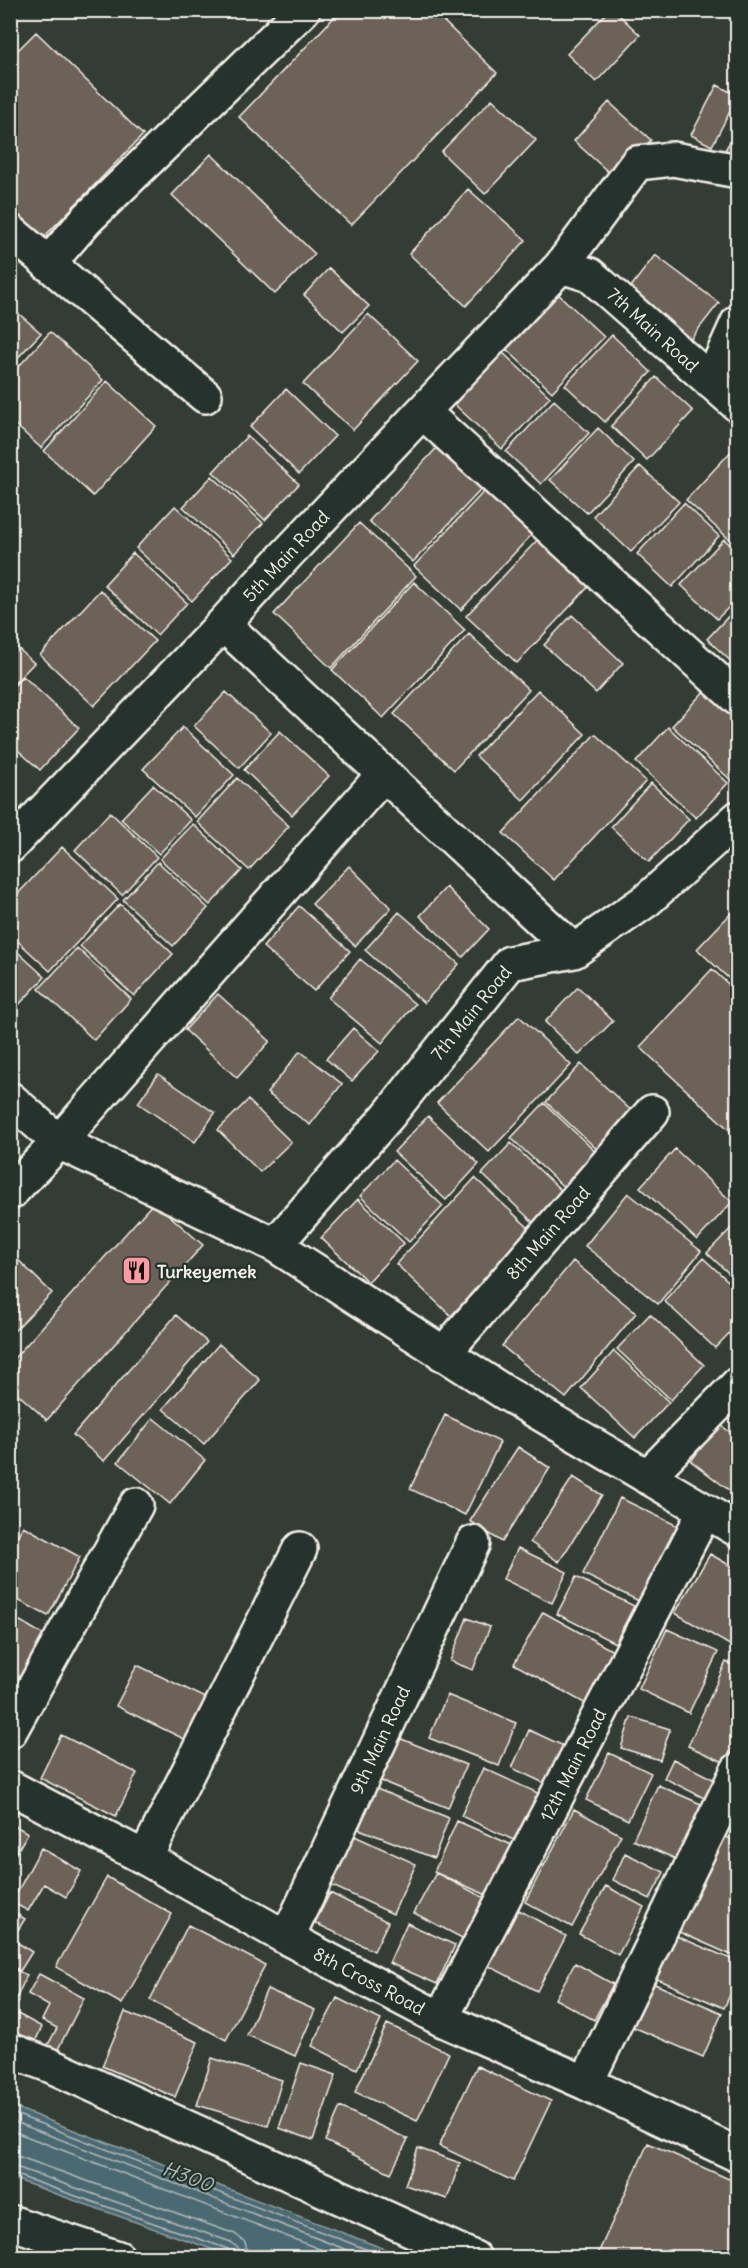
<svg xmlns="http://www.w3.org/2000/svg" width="748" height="2268" font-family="Delius,sans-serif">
<rect width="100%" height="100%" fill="#343c36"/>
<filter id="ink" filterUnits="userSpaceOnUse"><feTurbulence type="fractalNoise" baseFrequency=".0167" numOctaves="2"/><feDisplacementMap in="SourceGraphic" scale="12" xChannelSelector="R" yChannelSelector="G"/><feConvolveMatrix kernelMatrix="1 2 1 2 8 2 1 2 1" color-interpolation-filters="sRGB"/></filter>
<g filter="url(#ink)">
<path fill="#4c6972" stroke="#8f9fa1" stroke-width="1.5" d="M11,2106L406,2257H234L11,2178Z"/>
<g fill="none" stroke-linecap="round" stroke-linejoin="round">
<path stroke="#b1bbb9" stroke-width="1.5" d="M10,2112L389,2258
M10,2120L368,2258
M10,2130L343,2258
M10,2156L20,2157L235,2234L245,2242L249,2258
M10,2165L231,2242L239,2249L240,2258
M10,2173L228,2249L232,2252L233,2258"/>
</g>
<path fill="#6d6258" stroke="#f4f1e8" stroke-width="1.5" d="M341,10H432L497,73L351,225L239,117Z
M609,10H614L640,35L596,82L567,54Z
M36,32L143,135L40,241L10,212V58Z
M717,85L738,96L712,146L691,135Z
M492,99L536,140L485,194L441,152Z
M609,102L651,140L616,179L574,141Z
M738,128V157L725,150Z
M211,154L315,254L275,294L172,195Z
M468,189L526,240L466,306L409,254Z
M655,255L719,303L690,340L627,292Z
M329,268L369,306L343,332L304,295Z
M556,292L604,337L552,392L505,348Z
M10,306L41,333L10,366Z
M368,314L418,361L353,430L303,384Z
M50,332L103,380L41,448L10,420V376Z
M612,335L651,372L605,422L565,385Z
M502,352L550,397L502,449L454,404Z
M656,377L693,411L647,460L611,426Z
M107,381L156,426L93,496L44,451Z
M286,389L335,436L299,474L250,427Z
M554,400L589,433L541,484L506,452Z
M598,428L634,462L587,513L550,480Z
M247,436L299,484L265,520L213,472Z
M444,440L489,481L413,562L369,521Z
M736,446L738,448V547L686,500Z
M640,466L679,502L631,552L593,516Z
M212,476L263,523L234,554L183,507Z
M490,485L537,529L461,610L414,566Z
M684,503L719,536L672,587L637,554Z
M175,506L232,558L192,601L136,548Z
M359,523L416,576L331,668L274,614Z
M541,536L592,583L517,663L466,616Z
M724,539L738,552V598L717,619L681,585Z
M133,553L187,603L157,635L104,585Z
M414,582L465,630L383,718L332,670Z
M100,590L155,641L94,706L40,655Z
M738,606V668L707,639Z
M572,615L623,663L596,693L544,645Z
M469,634L529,690L454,770L394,714Z
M10,641L34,663L10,688Z
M23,676L79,728L40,770L10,743V690Z
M707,688L738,717V779L734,783L672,726Z
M538,690L585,734L523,800L476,756Z
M226,692L271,733L239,768L194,726Z
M183,727L234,775L195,817L143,769Z
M668,727L728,783L696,818L636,762Z
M280,731L329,776L292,815L244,770Z
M595,734L646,781L554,880L503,833Z
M237,778L289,826L249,870L197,822Z
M651,783L689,819L649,862L611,827Z
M153,785L191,820L159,854L121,819Z
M110,812L157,857L122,895L75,850Z
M193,824L242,870L210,905L160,859Z
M62,847L118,899L50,971L10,934V902Z
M158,862L208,908L173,946L123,900Z
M349,866L391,908L355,946L312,904Z
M446,887L489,929L463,957L420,916Z
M120,904L173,954L134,996L80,946Z
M299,906L350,951L314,991L263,947Z
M738,906V987L697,949Z
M399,912L459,964L424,1003L365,950Z
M10,945L45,977L10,1014Z
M77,948L131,999L94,1040L39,989Z
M360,959L415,1004L382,1043L328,998Z
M712,969L738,993V1138L640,1047Z
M578,987L613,1021L579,1055L545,1022Z
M218,994L270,1041L237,1078L185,1030Z
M519,1016L571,1065L489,1152L437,1103Z
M353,1028L379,1051L352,1081L326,1059Z
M300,1051L342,1084L310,1125L267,1093Z
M581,1064L637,1116L602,1154L546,1102Z
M158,1074L215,1113L195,1142L138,1103Z
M248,1100L291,1142L260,1172L218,1130Z
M544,1103L603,1159L571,1194L511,1138Z
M428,1116L479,1164L446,1200L394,1152Z
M511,1143L566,1195L537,1226L482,1174Z
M675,1149L732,1202L697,1240L640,1187Z
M394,1160L443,1206L409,1242L360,1196Z
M475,1178L531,1230L451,1316L396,1264Z
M628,1193L701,1251L658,1304L585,1246Z
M358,1199L404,1243L368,1282L321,1238Z
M154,1202L203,1245L47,1420L10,1387V1363Z
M738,1221V1282L707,1253Z
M10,1252L52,1293L10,1335Z
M703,1258L738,1290V1324L715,1348L664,1301Z
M573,1261L636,1313L566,1398L502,1346Z
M650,1314L704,1365L671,1400L617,1349Z
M176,1315L207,1342L104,1461L73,1435Z
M219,1344L260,1380L204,1444L163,1409Z
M614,1351L669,1402L635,1438L581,1388Z
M445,1415L500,1442L465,1515L410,1489Z
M153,1418L205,1460L170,1504L118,1462Z
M719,1424L738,1438V1497L691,1461Z
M518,1447L550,1468L502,1542L470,1521Z
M573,1477L602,1495L559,1562L530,1542Z
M620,1498L678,1526L641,1602L583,1574Z
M23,1526L80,1557L48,1616L10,1596V1550Z
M518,1548L567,1572L552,1603L503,1579Z
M710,1554L738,1570V1650L675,1613Z
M576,1577L634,1606L615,1643L557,1614Z
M543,1612L615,1652L586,1704L514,1664Z
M10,1615L49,1638L22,1682L10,1674Z
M467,1618L490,1627L473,1670L450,1661Z
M667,1629L718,1652L689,1713L639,1689Z
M726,1662L738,1667V1738L726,1763L688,1746Z
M137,1665L206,1698L186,1740L116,1706Z
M447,1695L516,1723L499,1766L429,1738Z
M631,1717L670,1729L660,1760L621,1748Z
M529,1730L564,1746L546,1784L512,1768Z
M61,1735L137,1773L116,1816L40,1778Z
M394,1736L466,1765L448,1808L376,1779Z
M609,1753L651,1773L628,1820L586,1800Z
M673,1759L715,1780L706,1799L664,1778Z
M483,1768L540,1794L518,1842L461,1816Z
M658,1785L703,1805L678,1860L633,1840Z
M374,1788L449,1818L434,1858L359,1829Z
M574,1809L621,1835L572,1927L525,1902Z
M457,1821L512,1845L489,1896L434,1872Z
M10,1823L28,1833L10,1863Z
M348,1833L416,1864L393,1914L324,1882Z
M719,1834L738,1842V1958L677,1931Z
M41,1848L81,1871L66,1897L44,1884L28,1911L12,1902Z
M625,1853L664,1872L650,1899L613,1880Z
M436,1873L485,1898L464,1939L414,1913Z
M107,1877L172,1914L122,2004L56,1967Z
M606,1886L644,1907L618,1955L579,1934Z
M330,1893L388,1922L374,1951L315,1923Z
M517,1909L566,1936L537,1991L487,1965Z
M10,1910L25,1919L12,1939L32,1952L20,1971L10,1965Z
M407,1923L455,1945L437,1984L389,1963Z
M188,1925L265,1965L226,2040L150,2000Z
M674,1935L738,1962V1977L724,2008L655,1978Z
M575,1963L613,1984L594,2020L555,1999Z
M10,1968L27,1975L10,2012Z
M39,1974L84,1998L53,2059L43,2054L57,2028L42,2020L49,2006L28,1994Z
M650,1982L722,2013L703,2057L631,2026Z
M267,1989L315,2010L295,2056L247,2035Z
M337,1998L381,2020L357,2069L312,2046Z
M125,2012L198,2042L175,2097L102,2066Z
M16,2013L42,2027L31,2050L10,2039V2026Z
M387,2024L449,2053L417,2121L355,2092Z
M212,2058L282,2080L268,2126L197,2105Z
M301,2063L336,2075L313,2140L279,2128Z
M477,2066L551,2101L513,2181L439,2146Z
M340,2107L408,2139L391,2173L325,2141Z
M648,2143L738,2183V2258H596Z
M418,2148L460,2163L447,2199L405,2185Z"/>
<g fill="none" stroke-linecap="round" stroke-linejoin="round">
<defs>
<path id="minor" d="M10,231L205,396
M48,264L86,220L303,10
M561,266L590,275L738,405
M711,382L738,322
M423,412L738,699
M223,624L574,951
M10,846L223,624L287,554L561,266L637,163L673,159L738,171
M10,1099L59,1142L275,1245L507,1394L738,1530
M10,1193L59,1142L384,774
M275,1245L388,1116L510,963L574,951L647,900L738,818
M443,1354L652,1112
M647,1477L738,1384
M10,1731L136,1505
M10,1787L145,1858L287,1938L441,2019L586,2083L738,2155
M145,1858L300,1549
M287,1938L473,1543
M441,2019L705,1511
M10,2050L49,2065L474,2258
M586,2083L738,1770
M10,2222L118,2258"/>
</defs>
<use href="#minor" stroke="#f4f1e8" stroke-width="38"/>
<use href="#minor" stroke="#26332d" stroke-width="33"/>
</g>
</g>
<defs>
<symbol id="restaurant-square" viewBox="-11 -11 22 22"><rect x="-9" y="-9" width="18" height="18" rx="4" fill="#ff9aa2" stroke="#26332d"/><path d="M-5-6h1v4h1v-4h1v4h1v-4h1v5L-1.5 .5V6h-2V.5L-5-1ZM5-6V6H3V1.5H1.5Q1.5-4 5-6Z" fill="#111"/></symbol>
</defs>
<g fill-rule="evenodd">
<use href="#restaurant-square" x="120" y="1254" width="33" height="33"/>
</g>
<g text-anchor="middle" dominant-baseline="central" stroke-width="4.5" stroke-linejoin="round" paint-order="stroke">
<g font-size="18" fill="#f4f1e8" stroke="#26332d">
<text transform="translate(653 330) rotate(42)">7th Main Road</text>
<text transform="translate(286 556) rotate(-47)">5th Main Road</text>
<text transform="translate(471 1013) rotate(-51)">7th Main Road</text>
<text transform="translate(548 1233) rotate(-49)">8th Main Road</text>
<text transform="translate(380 1740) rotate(-65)">9th Main Road</text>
<text transform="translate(573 1765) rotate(-63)">12th Main Road</text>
<text transform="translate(369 1981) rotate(28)">8th Cross Road</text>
</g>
<g font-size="18" font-weight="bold" fill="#f4f1e8" stroke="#26332d" text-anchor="start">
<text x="157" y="1271">Turkeyemek</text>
</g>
<g font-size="20" font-style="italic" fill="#b1bbb9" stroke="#26332d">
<text transform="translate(188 2176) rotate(20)">H300</text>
</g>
</g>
<rect width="748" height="2268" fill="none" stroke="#26332d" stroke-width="36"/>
<rect x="18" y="18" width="712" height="2232" fill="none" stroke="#f4f1e8" stroke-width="2" filter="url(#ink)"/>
</svg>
